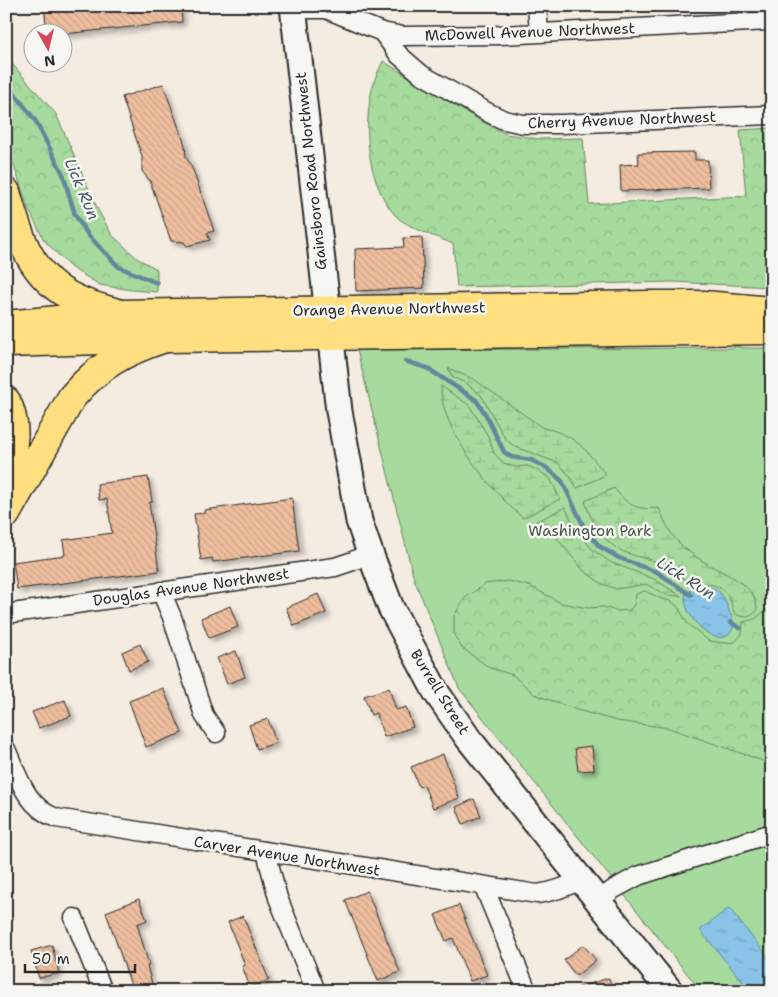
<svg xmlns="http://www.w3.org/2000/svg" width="778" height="997" font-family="'Shantell Sans',sans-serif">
<defs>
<pattern id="forest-crowns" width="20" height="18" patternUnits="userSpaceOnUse" patternTransform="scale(1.25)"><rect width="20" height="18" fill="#a6db9d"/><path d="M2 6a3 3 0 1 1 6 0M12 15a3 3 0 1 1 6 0" fill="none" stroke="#8fbc87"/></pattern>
<pattern id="wetland-marsh" width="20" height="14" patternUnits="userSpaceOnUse" patternTransform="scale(1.25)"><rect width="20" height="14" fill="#a6db9d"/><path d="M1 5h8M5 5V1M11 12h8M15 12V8" fill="none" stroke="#8fbc87"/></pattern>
<pattern id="water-ripples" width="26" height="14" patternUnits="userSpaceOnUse" patternTransform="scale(1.25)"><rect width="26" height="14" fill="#89c4e8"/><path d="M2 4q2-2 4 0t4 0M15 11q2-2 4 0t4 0" fill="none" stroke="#709fbc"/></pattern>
<pattern id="building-back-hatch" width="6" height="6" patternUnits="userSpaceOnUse" patternTransform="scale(1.25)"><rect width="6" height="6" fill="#eebe9e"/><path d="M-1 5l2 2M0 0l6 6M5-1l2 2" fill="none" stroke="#cca388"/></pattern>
<filter id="shadow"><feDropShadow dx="4" dy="4" stdDeviation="2.5" flood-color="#0004"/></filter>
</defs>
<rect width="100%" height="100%" fill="#f4ebe1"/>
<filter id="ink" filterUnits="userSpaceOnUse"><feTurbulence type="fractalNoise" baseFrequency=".02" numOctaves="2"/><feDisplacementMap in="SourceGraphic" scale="10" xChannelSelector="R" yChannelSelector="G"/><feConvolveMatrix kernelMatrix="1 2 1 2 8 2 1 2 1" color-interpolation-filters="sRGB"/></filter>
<g filter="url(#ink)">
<path fill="#a6db9d" stroke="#688364" d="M734,346L745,348H772V991H701L459,688L414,579L357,350L734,348Z"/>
<path fill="url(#forest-crowns)" stroke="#688364" d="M6,57L56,114L99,212L112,235L138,259L157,269V292L132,290L100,285L70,267L44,240L28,208L6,141Z
M383,61L474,117L506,134L540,139L583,138L589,204L746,196L740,130L772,128V287L673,282L457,287L453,244C437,237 406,227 395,215C366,182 362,122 374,82C376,75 380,68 383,61Z
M508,581L530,586L561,603L588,608L603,607L617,611L630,610L635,603L636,594L645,591L662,599L671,601L678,607L687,623L709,641L724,643L735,642L742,634L743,622L755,619L766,610L772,611V764L669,728L617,721L577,710L534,694L513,675L490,668L462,648L454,635V616L465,598L485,584Z"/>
<path fill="url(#wetland-marsh)" stroke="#688364" d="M448,368L475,380L543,428C576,434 587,451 606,475L577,488L569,475L558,463L516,447L506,440L481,395L466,383L452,377Z
M441,386L469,405L488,436L494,453L503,463L515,467L527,466L537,470L550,478L560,499L523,518C492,492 439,428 441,386Z
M614,488C628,506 636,510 659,508C664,520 669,532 678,542C686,550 697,558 706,563C725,575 758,584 757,611C750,618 744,618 735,614C732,608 732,603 729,598C722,583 706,583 692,585C683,578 674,570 664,565C653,559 639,558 627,553C603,544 592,523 585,501Z
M565,507L576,529L592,549L610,562L654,579L681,596L666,595L646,584L617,589L602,584L583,570L555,536L532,524Z"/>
<path fill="url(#water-ripples)" stroke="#63879c" d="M705,587C719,587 724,596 728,608C730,614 733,618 734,624C727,659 678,618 686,592Z
M729,908L772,962V991H750L700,930Z"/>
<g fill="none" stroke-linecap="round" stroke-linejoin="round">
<path stroke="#63879c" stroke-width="4.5" d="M6,82L35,120L63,174L75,215L88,235L119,267L157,283
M405,361L427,368L476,400L486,415L504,452L511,457L531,460L547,468L562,481L584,527L599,546L619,558L657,572L691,595
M730,622L740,628"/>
</g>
<path fill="url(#building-back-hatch)" stroke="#2b2b2b" filter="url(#shadow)" d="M44,6H181L182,22L62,34V32H47Z
M163,84L185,145L186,157L193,170L214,231L207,233L210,240L187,246L184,242L171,241L150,181L142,171V156L122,97Z
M695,152V160H708L709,188L621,191L620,165L639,164L638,153Z
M422,237L424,288L356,291L355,249L404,247L403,238Z
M148,477L152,502L149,503L159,571L17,589L13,562L65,555L63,540L112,533L107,499L99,500L97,484Z
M292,498L299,551L213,562L212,558L201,560L194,514L205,513L204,510Z
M318,594L326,613L294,626L286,608Z
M230,606L238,627L209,638L201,618Z
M140,644L148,662L129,670L122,652Z
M236,651L245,677L227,684L217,658Z
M163,688L182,733L146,747L129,701Z
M389,688L396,710L406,707L413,727L384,737L376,713L371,715L364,696Z
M65,700L71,716L39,728L32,712Z
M268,719L276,743L257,749L249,725Z
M592,746L594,770L578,771L575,748Z
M443,754L459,798L433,808L424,785L419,787L411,767Z
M474,799L481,816L463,824L456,807Z
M367,891L400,972L378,981L345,900Z
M139,899L147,920L137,924L149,965L147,966L154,991H133L106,912Z
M459,905L487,975L470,981L453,938L446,941L435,915Z
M243,916L269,980L250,987L242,966L245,965L228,922Z
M52,945L59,973L39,978L31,951Z
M583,945L596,960L576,976L564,960Z
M609,978L613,991H576V988Z"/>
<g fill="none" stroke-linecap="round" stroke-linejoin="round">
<defs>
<path id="street" d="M537,6L539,33
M293,9H326L382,32L403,36L500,35L772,21
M382,32L399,55L421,74L489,113L504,120L523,124H562L772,115
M161,591L172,617L204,715L216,733
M6,614L335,567L353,561L370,553
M6,749C18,776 26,807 56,818L537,894C554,892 567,887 582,879
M266,852L278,898L316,991
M484,887L527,991
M599,900L614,889L638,876L772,833
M74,918L103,991"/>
<path id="secondary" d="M293,6L339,411L359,521L370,553L391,608L436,692L468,738L670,991"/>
<path id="primary" d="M6,325L120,314L649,305H704L772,311
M6,343L165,338L772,330"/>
<path id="highway" d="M6,192C18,235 31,279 76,299C90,306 105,309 120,314
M6,401C18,424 14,449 6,473
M6,514L72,397C99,365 125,351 165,338"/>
</defs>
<use href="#street" stroke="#2b2b2b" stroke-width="21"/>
<use href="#secondary" stroke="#2b2b2b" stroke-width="29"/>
<use href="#primary" stroke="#2b2b2b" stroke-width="31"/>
<use href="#highway" stroke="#2b2b2b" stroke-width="31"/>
<use href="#street" stroke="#f6f6f2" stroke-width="18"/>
<use href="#secondary" stroke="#f6f6f2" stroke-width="25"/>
<use href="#primary" stroke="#ffdf80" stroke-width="28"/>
<use href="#highway" stroke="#ffdf80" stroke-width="28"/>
</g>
</g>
<g text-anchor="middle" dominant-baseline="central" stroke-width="5" stroke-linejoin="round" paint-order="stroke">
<g font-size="15" fill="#2b2b2b" stroke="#f6f6f2">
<text transform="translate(530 32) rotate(-2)">McDowell Avenue Northwest</text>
<text transform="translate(622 120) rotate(-2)">Cherry Avenue Northwest</text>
<text transform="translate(311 171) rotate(-96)">Gainsboro Road Northwest</text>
<text transform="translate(389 309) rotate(-1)">Orange Avenue Northwest</text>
<text transform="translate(191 587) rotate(-8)">Douglas Avenue Northwest</text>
<text transform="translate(440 692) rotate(58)">Burrell Street</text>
<text transform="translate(287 856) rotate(9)">Carver Avenue Northwest</text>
</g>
<g font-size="15" fill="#4a5748" stroke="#f6f6f2">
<text x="590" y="531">Washington Park</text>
</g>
<g font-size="16" font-style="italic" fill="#475964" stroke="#f6f6f2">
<text transform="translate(82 189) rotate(67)">Lick Run</text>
<text transform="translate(686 578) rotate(32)">Lick Run</text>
</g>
</g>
<rect width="778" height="997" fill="none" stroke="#f6f6f2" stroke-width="25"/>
<rect x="12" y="12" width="753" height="972" fill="none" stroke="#2b2b2b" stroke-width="2" filter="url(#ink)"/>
<g transform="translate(48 48) rotate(172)"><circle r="24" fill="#f6f6f2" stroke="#a5a5a2"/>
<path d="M0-4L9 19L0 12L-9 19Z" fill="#d1495b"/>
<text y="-8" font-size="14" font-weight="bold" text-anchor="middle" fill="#2b2b2b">N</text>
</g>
<path d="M25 964v8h110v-8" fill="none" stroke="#2b2b2b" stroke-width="2.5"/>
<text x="32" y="964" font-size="15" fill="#2b2b2b" stroke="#f6f6f2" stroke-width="4" paint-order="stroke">50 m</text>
</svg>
